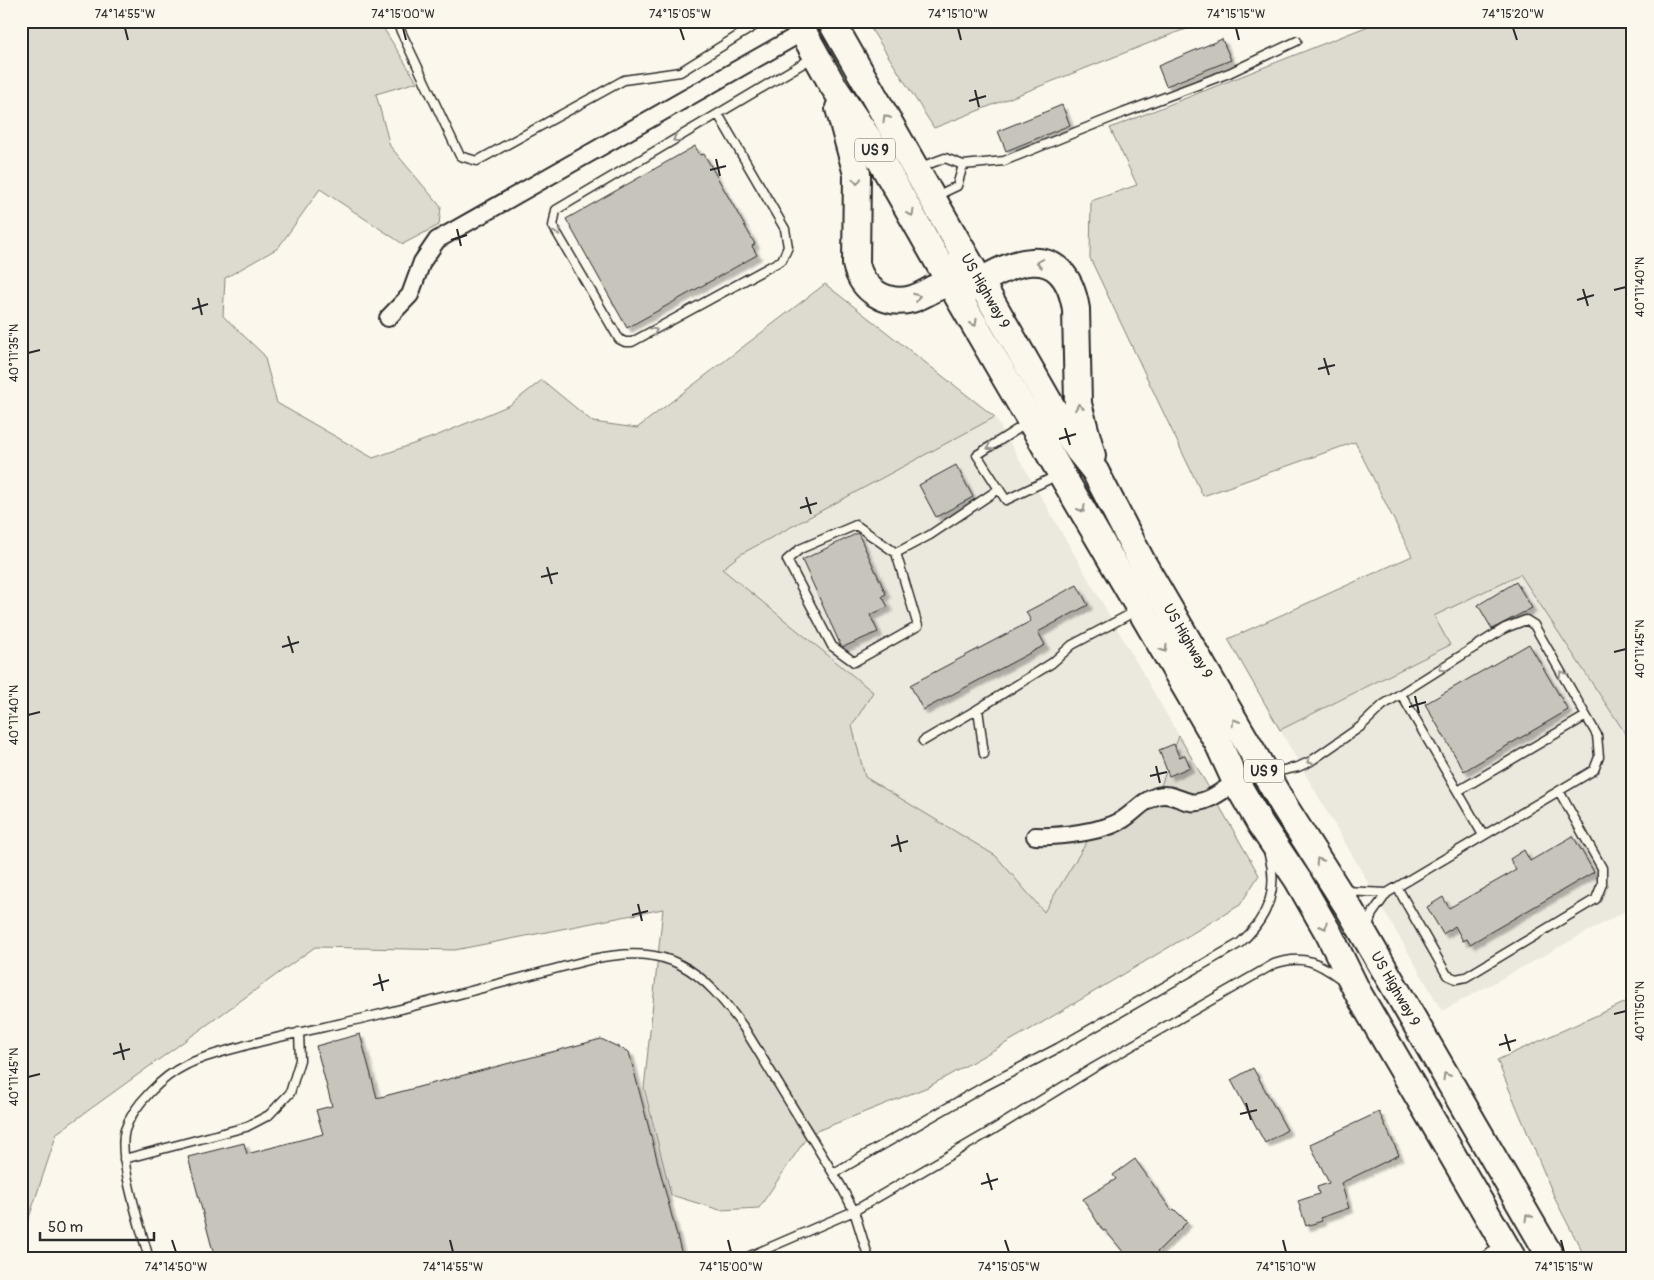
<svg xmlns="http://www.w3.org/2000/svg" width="1654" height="1280" font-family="Pangolin,sans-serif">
<defs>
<filter id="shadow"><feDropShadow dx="4.5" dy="4.5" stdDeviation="1" flood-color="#0004"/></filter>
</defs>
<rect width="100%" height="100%" fill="#fbf7ec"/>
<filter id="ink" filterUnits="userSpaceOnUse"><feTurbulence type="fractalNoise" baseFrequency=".02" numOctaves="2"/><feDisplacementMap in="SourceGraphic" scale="10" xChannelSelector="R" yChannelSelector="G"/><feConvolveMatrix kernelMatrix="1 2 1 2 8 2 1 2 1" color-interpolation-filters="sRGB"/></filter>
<g filter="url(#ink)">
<path fill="#ebe8de" d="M995,417L1179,736L1158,794L1096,827L1044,912L995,856L865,777L852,726L722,569L741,554Z
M1520,574L1633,745V907L1442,1011L1280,730L1450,645L1433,616Z"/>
<path fill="#dddad0" stroke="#84827e" d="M21,21H379L417,82L376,94L390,146L441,207L439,225L403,244L320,189L278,248L225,278L223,316L264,355L277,403L373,458L436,436L510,405L542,380L593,422L637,428L825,284L995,417L741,554L722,569L873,692L852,726L865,777L996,856L1044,912L1096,827L1158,794L1179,736L1259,875L1240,905L1038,1025L928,1087L809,1134L759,1208L720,1210L671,1195L644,1088L663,909L455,950L315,947L57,1133L21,1242Z
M866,21H1216L1180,31L934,128Z
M1381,21H1633V745L1520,574L1434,616L1450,645L1280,730L1228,639L1412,556L1355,442L1203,496L1090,258L1091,201L1137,185L1110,128Z
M1633,999V1259H1586L1556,1201L1497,1060Z"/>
<path fill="#c7c4bc" stroke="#2b2b2b" filter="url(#shadow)" d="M1222,39L1231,60L1166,86L1158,66Z
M1062,105L1070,125L1006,151L998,131Z
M695,146L700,155L704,154L755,244L752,246L757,255L627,328L566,219Z
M956,465L973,497L936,517L919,485Z
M858,533L886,594L882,596L888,607L870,615L878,632L843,647L841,646L802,560Z
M1516,582L1532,608L1492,629L1478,605Z
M1077,585L1088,605L1038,632L1045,645L923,710L910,685L1031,621L1026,612Z
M1529,644L1568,710L1464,771L1425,704Z
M1174,744L1179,757L1185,755L1190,767L1169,776L1159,750Z
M1573,836L1594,872L1470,944L1467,939L1463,941L1455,926L1443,934L1427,907L1443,897L1449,908L1516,870L1510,859L1524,850L1530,861Z
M360,1034L377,1098L601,1039L629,1052L683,1259H215L188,1157L244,1143L247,1154L323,1134L316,1110L332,1106L316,1046Z
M1253,1068L1287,1130L1265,1143L1231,1080Z
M1379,1112L1399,1155L1341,1183L1349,1208L1320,1218L1322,1221L1306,1226L1298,1201L1319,1194L1317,1187L1329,1183L1310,1144Z
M1135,1159L1172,1211L1174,1209L1187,1222L1157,1252L1162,1259H1129L1105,1230L1103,1231L1083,1199L1116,1179L1113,1175Z"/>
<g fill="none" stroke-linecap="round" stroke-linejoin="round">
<defs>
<path id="service" d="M396,21L460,156L477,161L624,80L680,72L762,21
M718,114L785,229L788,247L782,260L632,342H625L619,339L553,226L556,210L812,58
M963,165L1004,161L1123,113L1229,73L1297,41
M918,168L945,158L963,165L957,186L936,196
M1027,423L977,455L1006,500L1058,475
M896,553L856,525L800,549L787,560L832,646L854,662L918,626L896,553L930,535L999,489
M1401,694L1483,835
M978,709L984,754
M923,741L978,709L1052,663L1072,645L1136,611
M1270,773L1298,767L1311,761L1360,727L1383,705L1505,628L1526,620L1534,625L1597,735L1599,757L1594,770L1387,893L1372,914L1367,929
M1458,791L1586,716
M1397,887L1447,975L1456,979L1466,977L1596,899L1602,884V868L1559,791
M1344,891L1387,893
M124,1159L246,1127L269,1115L290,1093L300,1060L299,1032
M834,1173L985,1086L1058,1048L1240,943C1267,919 1279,891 1269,855
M149,1259C141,1228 117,1158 125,1130C133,1105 163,1076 186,1065C206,1055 227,1051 247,1045C289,1034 331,1026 373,1016C446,998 519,978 593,959C669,943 701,968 744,1028L841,1186L854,1211L869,1259
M743,1259L854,1211L991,1131L1095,1067L1274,964C1303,954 1318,962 1341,979
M1480,1259L1502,1246"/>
<path id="minor" d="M388,318L410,295L422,262L437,240L803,32
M1035,836C1058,837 1103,832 1122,820C1134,813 1143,800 1157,796C1169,792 1179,800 1190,802C1206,805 1223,790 1236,782"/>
<g id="trunk">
<path d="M797,21L832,84L868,138L949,281L1218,743L1236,782L1261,825L1298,880L1329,934L1358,993L1513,1259"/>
<path id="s1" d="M831,21L1065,430L1079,451L1095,471L1142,562L1284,806L1350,910L1552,1259"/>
<path d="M839,108L857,174L856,264C862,290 886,306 912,299C919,297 926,293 933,289C938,287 946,284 950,280C953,276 955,270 957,266"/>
<path d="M965,292C1007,262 1064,236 1076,309L1078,404L1092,456"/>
</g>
</defs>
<use href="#service" stroke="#2b2b2b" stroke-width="11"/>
<use href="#minor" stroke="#2b2b2b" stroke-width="20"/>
<use href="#trunk" stroke="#2b2b2b" stroke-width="30"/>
<use href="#service" stroke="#fbf7ec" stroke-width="8"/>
<use href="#minor" stroke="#fbf7ec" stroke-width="16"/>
<use href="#trunk" stroke="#fbf7ec" stroke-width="26"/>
</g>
<defs><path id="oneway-chevron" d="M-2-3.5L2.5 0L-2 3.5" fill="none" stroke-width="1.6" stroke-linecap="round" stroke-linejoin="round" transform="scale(1.25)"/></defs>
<g stroke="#93918c">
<use href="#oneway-chevron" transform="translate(886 118) rotate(-120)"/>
<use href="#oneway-chevron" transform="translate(676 139) rotate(149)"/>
<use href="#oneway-chevron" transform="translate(857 181) rotate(87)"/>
<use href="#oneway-chevron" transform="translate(911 213) rotate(60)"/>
<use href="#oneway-chevron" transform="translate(558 232) rotate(64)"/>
<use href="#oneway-chevron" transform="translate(1040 263) rotate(-170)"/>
<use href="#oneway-chevron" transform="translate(917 297) rotate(-20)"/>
<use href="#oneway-chevron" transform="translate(974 323) rotate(60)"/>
<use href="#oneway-chevron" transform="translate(654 331) rotate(-29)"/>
<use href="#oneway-chevron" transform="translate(1079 407) rotate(-99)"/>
<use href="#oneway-chevron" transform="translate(990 447) rotate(148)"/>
<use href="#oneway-chevron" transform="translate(1082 509) rotate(60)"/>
<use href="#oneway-chevron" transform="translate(1164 649) rotate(60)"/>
<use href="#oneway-chevron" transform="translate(1442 668) rotate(148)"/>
<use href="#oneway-chevron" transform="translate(1562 674) rotate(-120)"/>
<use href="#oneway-chevron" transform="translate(1235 722) rotate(-120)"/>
<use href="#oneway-chevron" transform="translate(1310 761) rotate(151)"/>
<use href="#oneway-chevron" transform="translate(1319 861) rotate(-122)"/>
<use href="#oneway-chevron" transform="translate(1324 926) rotate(60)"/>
<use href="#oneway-chevron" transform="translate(1446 1076) rotate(-120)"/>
<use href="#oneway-chevron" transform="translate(1528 1217) rotate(-120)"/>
</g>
</g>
<path fill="none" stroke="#2b2b2b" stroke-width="2" d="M125,28L128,40M403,28L406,40M680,28L684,40M958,28L961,40M1236,28L1239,40M1513,28L1517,40M975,90L979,107M969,101L986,96M716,159L720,176M710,170L726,166M457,229L461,246M451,240L467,235M1583,289L1588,306M1614,290L1626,287M198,298L202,315M1577,300L1594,295M192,309L208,304M28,353L40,350M1324,358L1329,375M1318,369L1335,365M1065,428L1070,445M1059,439L1076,434M806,497L811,514M800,508L817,503M547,567L552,584M541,577L558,573M288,636L293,653M282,647L299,642M1614,652L1626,649M1415,696L1419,713M1409,707L1426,702M28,715L40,712M1156,766L1160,783M1150,776L1167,772M897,835L901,852M891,846L908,841M638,904L642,921M632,915L648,911M379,974L383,991M373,985L389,980M1614,1014L1626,1011M1505,1034L1510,1051M120,1043L124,1060M1499,1045L1516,1040M113,1054L130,1049M28,1077L40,1074M1246,1103L1251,1120M1240,1114L1257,1110M987,1173L992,1190M981,1184L998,1179M172,1240L176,1252M450,1240L453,1252M728,1240L731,1252M1005,1240L1009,1252M1283,1240L1286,1252M1561,1240L1564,1252"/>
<g text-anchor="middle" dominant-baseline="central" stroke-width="5" stroke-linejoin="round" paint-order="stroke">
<g fill="#fbf7ec" stroke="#696865" stroke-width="1">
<rect x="855" y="138.5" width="40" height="23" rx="4"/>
<rect x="1244" y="759.5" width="40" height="23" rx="4"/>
</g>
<g font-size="14" font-weight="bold" fill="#2b2b2b">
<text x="875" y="150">US 9</text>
<text x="1264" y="771">US 9</text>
</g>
<g font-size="15" fill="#2b2b2b" stroke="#fbf7ec">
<text stroke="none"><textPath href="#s1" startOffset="311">US Highway 9</textPath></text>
<text stroke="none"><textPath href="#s1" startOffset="716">US Highway 9</textPath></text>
<text stroke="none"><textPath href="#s1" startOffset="1121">US Highway 9</textPath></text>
</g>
</g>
<rect width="1654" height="1280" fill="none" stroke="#fbf7ec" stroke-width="55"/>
<path d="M40 1232v8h114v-8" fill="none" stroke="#2b2b2b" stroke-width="2.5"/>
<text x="48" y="1232" font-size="15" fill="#2b2b2b" stroke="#fbf7ec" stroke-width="4" paint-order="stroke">50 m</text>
<rect x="28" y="28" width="1598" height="1224" fill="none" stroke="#2b2b2b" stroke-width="2"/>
<g font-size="12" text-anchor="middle" fill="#2b2b2b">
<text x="125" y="18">74°14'55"W</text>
<text x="403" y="18">74°15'00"W</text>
<text x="680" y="18">74°15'05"W</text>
<text x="958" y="18">74°15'10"W</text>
<text x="1236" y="18">74°15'15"W</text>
<text x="1513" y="18">74°15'20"W</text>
<text transform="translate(1640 287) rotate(-90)" y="4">40°11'40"N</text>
<text transform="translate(14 353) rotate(-90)" y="4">40°11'35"N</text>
<text transform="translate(1640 649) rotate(-90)" y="4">40°11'45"N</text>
<text transform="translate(14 715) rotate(-90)" y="4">40°11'40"N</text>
<text transform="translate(1640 1011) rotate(-90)" y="4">40°11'50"N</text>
<text transform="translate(14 1077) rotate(-90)" y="4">40°11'45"N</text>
<text x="176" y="1271">74°14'50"W</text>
<text x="453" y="1271">74°14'55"W</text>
<text x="731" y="1271">74°15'00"W</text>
<text x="1009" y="1271">74°15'05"W</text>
<text x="1286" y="1271">74°15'10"W</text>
<text x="1564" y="1271">74°15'15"W</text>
</g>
</svg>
